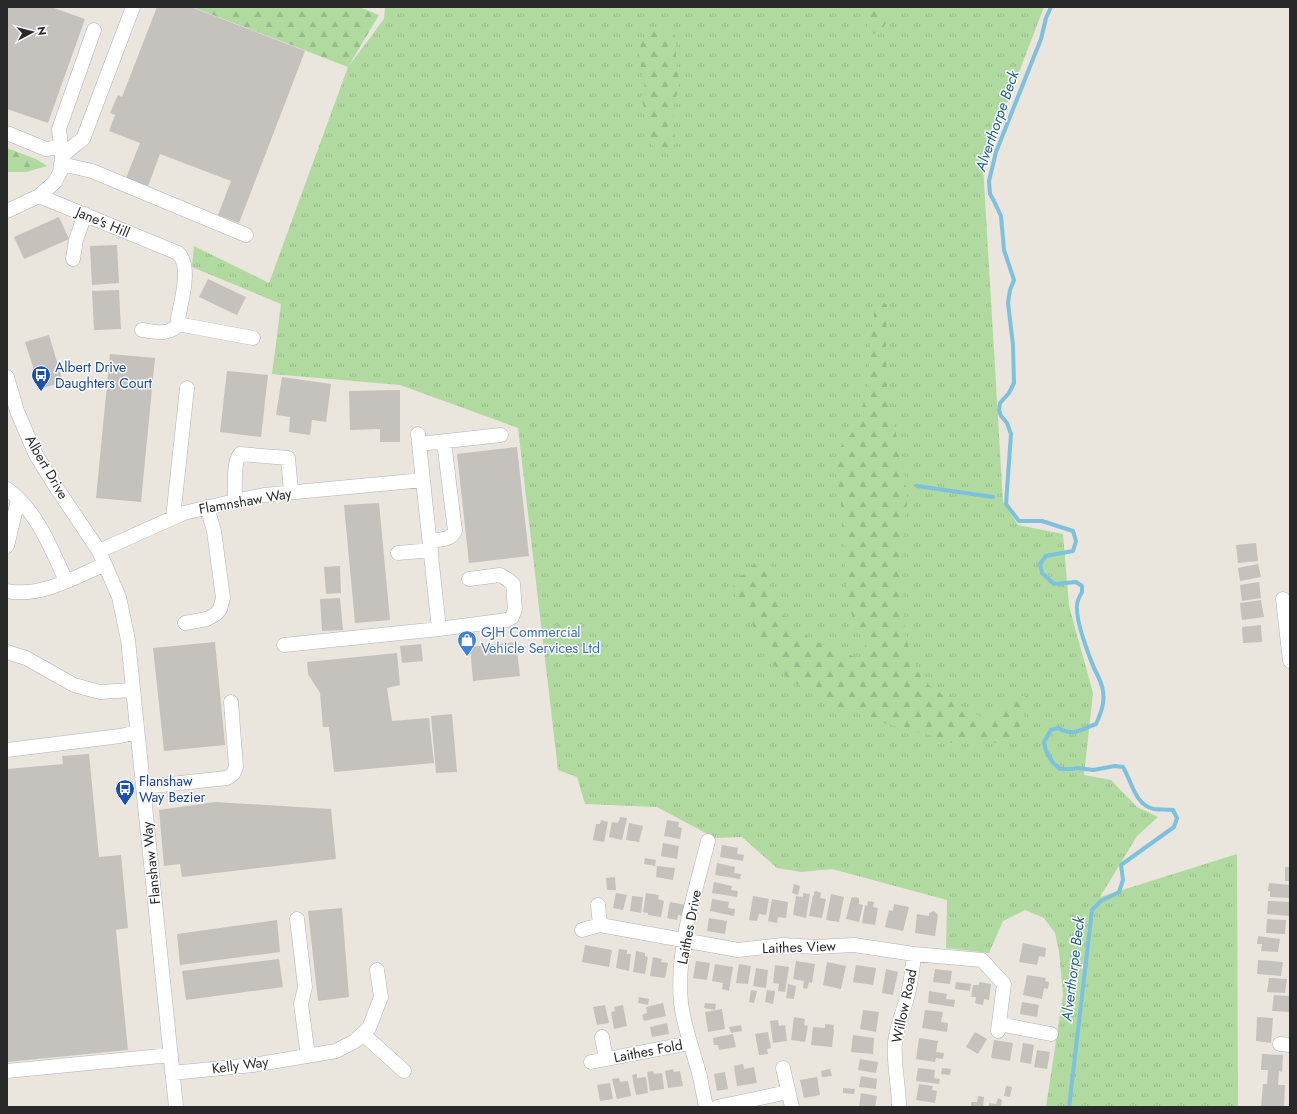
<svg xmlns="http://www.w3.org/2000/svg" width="1297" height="1114" font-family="Jost,sans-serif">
<defs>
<pattern id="grass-tufts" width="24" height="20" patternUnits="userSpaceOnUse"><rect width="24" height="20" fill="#b1daa0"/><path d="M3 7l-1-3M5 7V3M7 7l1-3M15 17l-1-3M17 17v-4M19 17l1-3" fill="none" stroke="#98bb8a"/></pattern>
<pattern id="forest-firs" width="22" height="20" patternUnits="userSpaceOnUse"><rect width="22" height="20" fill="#b1daa0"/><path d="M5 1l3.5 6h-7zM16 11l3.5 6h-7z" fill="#98bb8a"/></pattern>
</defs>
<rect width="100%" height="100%" fill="#eae5dd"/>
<path fill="url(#grass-tufts)" d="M385,7H1044L983,166L1003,502L1018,525L1063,534L1069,606L1093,693L1084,775L1111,780L1137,807L1158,817L1137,836L1100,897L1237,854L1238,1107H1046L1063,995L1059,951L1055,933L1044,918L1025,910L1003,921L989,953L946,948L947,900L832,869L801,872L777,868L742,837L715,838L657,807L585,804L577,777L558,770L518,428L400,385L272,374L281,304L192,267L194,246L269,283L348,67L384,19Z"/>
<path fill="url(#forest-firs)" d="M192,7H359L379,15L348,67Z
M867,7H889C890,18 885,26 878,34L867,33Z
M658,27H667L674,33L676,41V60L679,82L673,112L675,144C669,152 661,150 653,147L649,135L647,116L641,98L645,88L639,58L641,43L647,32Z
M7,148L36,159L47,166L26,172H7Z
M879,302H883L887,305L886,343L887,395L904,469L907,503L903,534L902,571L903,608L905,633L910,652L917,671L929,685L944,696L963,709L982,717L995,718C1005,702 1007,695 1027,696L1020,737L1015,743L1005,744L975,741L953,743L945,742L936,737L880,722L847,709L828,705L817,700L810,691L791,680L774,665L762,648L753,627L752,616L735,594L733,585L735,578L748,573L753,565L760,559L767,562L772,566C771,571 769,576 769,582C770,598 786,622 799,631C816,643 838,651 858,658L865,655V642L853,619L849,603L846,579L841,503L835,463L838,450L855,429L859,420L861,410L868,389L869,375V355L875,307Z"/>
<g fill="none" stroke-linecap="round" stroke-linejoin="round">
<path stroke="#7dc1df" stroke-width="4" d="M1051,7L1046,18L1041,39L996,152L989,181L990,194L994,201L1001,216L1004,250L1014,280L1010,290L1008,303L1013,345L1014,383L1009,393L1000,403L999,410L1001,416L1007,423L1011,434L1006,504L1019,521H1042L1073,531L1076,541L1073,551L1046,556L1040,564L1042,573L1054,584L1076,582L1082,586V592C1079,597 1076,603 1077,609C1077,625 1088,653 1094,668C1098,676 1102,683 1103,691C1105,703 1101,713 1096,724C1082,729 1073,737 1058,728L1051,730L1044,742L1046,751L1053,763L1060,769H1072L1078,768L1093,770L1115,766L1123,767C1132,782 1135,805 1154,809C1160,810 1166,809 1173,810L1177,818L1174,827L1121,865L1123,880L1119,892L1101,901L1092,910L1069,1107
M917,486L993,497"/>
</g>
<path fill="#c5c1bc" d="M7,7H51L85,19L48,123L7,109Z
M157,7H191L305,51L239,223L218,215L231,181L160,154L148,186L126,178L140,143L109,131L115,115L110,113L118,95L122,97Z
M59,217L69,239L24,259L14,237Z
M117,245L119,283L92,285L90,246Z
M208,279L246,297L237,315L199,297Z
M119,290L121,329L94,330L92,291Z
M49,335L63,382L40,389L25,342Z
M110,354L155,358L141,502L96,498Z
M227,371L268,375L261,437L220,432Z
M282,377L331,384L326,422L312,420L310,435L289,432L290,417L276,415Z
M400,390V442H380V429L350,430L349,391Z
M517,447L529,556L469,563L457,454Z
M379,503L390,620L355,623L344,505Z
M1256,543L1258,561L1238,563L1236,545Z
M1258,564L1261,577L1240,581L1238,568Z
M340,566L341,593L326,594L324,567Z
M1259,582L1261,598L1242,601L1240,585Z
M340,598L343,630L322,631L320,599Z
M1261,600L1264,617L1242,620L1240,603Z
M1261,625L1262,642L1243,643L1242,627Z
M215,642L225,745L164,751L153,648Z
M516,642L520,676L473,681L470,647Z
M421,644L423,661L402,663L400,646Z
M397,653L400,685L387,688L392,721L429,718L434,763L334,772L329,727H323L320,693L308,674L307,662Z
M452,714L457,772L436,773L431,716Z
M89,754L99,857L121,855L128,928L116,930L128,1050L7,1062V769L63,764L62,756Z
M215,802L331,809L336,859L182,877L180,864L164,866L159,810Z
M620,817L627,818L622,840L609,837L612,822L618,823Z
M601,820L608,822L604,842L593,840L596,824H600Z
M667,820L679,822L678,827L682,828L680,839L664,836Z
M629,823L643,826L639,842L626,840Z
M663,843L679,846L677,859L661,856Z
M722,845L738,848L737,854L744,855L743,861L720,857Z
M645,858L656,860L655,866L644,864Z
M717,863L735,867L734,873L741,874L740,879L715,875Z
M657,866L675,868L673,880L656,877Z
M1285,867H1290V881H1285Z
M615,877L616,890H607L606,878Z
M714,882L732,886L731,890L738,891L737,897L712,893Z
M1269,883L1290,885V898L1270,897V891H1268Z
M794,884L800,886L798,895L792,893Z
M816,891L821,893L820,898L826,899L822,918L809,916L813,895L814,896V892Z
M616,893L627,895L623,910L613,908Z
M646,893L659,895L658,899L664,901L661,917L648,915V913L643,912Z
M803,893L810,894L806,918L793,915L796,896L803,897Z
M831,894L844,897L839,922L826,920Z
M632,896L643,897L641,913L630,911Z
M753,896L769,899L766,915L759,914L757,921L749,920Z
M852,897L859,898V904L863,905L859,922L846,919L851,899Z
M712,899L729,902L728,908L735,909L734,916L710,911Z
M772,899L788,902L786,918L778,917L777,923L768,921Z
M868,901L874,902L873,907L878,908L875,925L862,923L865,905L867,906Z
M1268,901L1290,902V916L1267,914Z
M670,902L686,905L684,916L678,915L677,920L667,918Z
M894,904L909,907L903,931L885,927L889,910L893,911Z
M342,908L349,997L318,1001L308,911Z
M934,911L938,915L935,936L915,933L917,914L929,916V913Z
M709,918L727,921L725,934L707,931Z
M1267,919L1286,920L1285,934L1266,933Z
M277,920L280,952L180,965L177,934Z
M1258,936L1280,939L1278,952L1261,951L1262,944H1257Z
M1023,943L1046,948L1045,957L1039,956L1037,965L1019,962Z
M585,945L612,950L609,967L582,962Z
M619,949L627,950V954H631L629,971L616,968Z
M636,951L645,953V956L648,957L645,974L633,972Z
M653,957L662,959L661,962L668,963L665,978L650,976Z
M279,959L283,987L186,1000L182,971Z
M1258,960L1283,962L1281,976L1257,974Z
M696,961L710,963L707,980L693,978Z
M796,961L815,964L812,983L809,982L807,989L803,988L804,981L793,979Z
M827,962L846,966L841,989L823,985Z
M715,964L733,967L729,991L722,989L723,983L712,981Z
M739,964L751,966L748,984L736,983Z
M775,965L789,967L785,992L778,991L779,984L773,983Z
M856,965L876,968L873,985L853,982Z
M756,968L768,970L766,988L753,986Z
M886,969L898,972L893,995L882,993Z
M935,969L952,971L950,984L933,982Z
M1027,975L1046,978L1045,981L1049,982L1048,989L1044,988L1042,999L1023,995Z
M1269,978L1287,979L1285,993L1267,992Z
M956,982L971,984L970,991L955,989Z
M979,982L991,984L989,1000L984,999L983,1005L975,1003L976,997H971L973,985H979Z
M788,984L796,986L794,999L786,998Z
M751,990L757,991L754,1003L749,1002Z
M767,990L775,991L773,1004L765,1002Z
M929,991L947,994L946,999L955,1000L954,1007L928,1003Z
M1274,995L1290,996V1012L1272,1011Z
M639,997L649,999L648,1005L638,1003Z
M1022,1002L1039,1005L1037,1017L1020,1014Z
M663,1003L666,1016L644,1021L642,1015L647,1013L646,1007Z
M705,1003L716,1004L715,1010L704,1008Z
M605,1005L609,1023L597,1025L593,1007Z
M623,1005L627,1026L614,1029L611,1012L615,1011L614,1007Z
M722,1009L725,1029L708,1032L705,1012Z
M863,1010L879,1012L876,1032L860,1029Z
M925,1010L943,1012L941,1022L948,1023L947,1032L922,1028Z
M794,1017L805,1019L804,1025L808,1026L805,1042L791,1040Z
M1257,1017L1273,1018L1271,1043L1256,1041Z
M778,1020L779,1026L785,1025L787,1041L773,1043L770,1021Z
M667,1023L669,1034L652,1037L650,1027Z
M825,1024L834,1025L833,1030H834L832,1047L811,1045L813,1027L825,1028Z
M741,1025L742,1031L731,1033L729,1027Z
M768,1032L771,1048L767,1049L768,1054L759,1055L755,1034Z
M975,1032L987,1039L978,1054L966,1047Z
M733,1034L736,1047L719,1050L718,1045H714L713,1038Z
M853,1035L874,1038L873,1054L851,1052Z
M919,1038L938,1041L936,1052L944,1053L943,1059L936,1058L935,1062L916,1059Z
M994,1040L1013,1043L1010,1061L991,1058Z
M1023,1043L1034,1045L1031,1064L1020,1062Z
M1037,1050L1050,1052L1047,1069L1034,1067Z
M1262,1054L1283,1055L1282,1072L1279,1071L1278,1085H1285L1284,1107H1261L1263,1084H1267L1268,1070H1261Z
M860,1059L878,1062L876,1073L858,1070Z
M743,1064L744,1069L754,1067L757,1083L737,1086L734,1066Z
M918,1068L935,1070L934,1078L940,1079L939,1084L916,1081Z
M942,1068L951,1069L950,1075L941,1074Z
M673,1069L674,1072L680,1071L683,1086L668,1088L665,1071Z
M830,1069L832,1076L822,1077L821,1071Z
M653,1071L654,1074L662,1073L664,1089L650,1091L647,1072Z
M725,1072L728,1089L717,1091L714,1074Z
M637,1074V1078L646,1077L648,1093L636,1095L632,1075Z
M861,1076L877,1079L876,1089L859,1087Z
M817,1077L820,1095L804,1098L800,1080Z
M619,1078L620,1082L628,1081L631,1096L617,1099L612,1079Z
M610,1083L613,1099L600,1101L597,1085Z
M919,1084L933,1086L932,1090L937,1091L935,1103L916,1100Z
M1006,1086L1012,1087L1010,1097L1004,1096Z
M843,1088L855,1089L854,1094L843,1093Z
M861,1093L877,1096L875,1107H859Z
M978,1096L984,1097L983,1107H971V1102H977Z
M998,1098L1002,1100L1001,1107H989V1103L996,1104Z"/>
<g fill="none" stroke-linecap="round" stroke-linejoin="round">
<defs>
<path id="minor" d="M7,133L46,149L60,147
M62,156L76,144L83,139L133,7
M61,164L92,171L246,235
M39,196L55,182L61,170L62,156L59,129L94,30
M7,211L39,196L178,253C192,266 181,301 178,319L180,323L183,325L253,338
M73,259L76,240L85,214
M142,330C157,332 169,336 180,323
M7,377L17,411L36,455L54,484L99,551L119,597L128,640L176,1107
M418,434L439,629
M419,444L501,435
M7,489C37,511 51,548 66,581
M235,501C235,490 233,462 240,454L288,458L291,492
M173,518L187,388
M430,541C439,539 450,541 455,531L444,442
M7,546L18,500
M99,551L184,513L235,501L264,495L423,480
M398,553L431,550
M7,591C40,598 76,577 105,564
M1283,599L1290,661
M185,623L207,619L216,614L220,609L223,598L214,531L207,507
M284,645L439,629L507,620L512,617L515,609L513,584L507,579L500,575L469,579
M7,652L26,658L74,685L100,692L133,690
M7,750L120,736L137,732
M143,787L227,778L233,774L236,767L231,702
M598,905L600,925
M297,919L305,987L301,1004L308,1056
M582,930L600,925L738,950L783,945L816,947L854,945L914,954L982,960L1004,984L998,1031
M999,1024L1051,1034
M363,1034L404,1071
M602,1037L606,1059
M1280,1044L1290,1045
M591,1062L690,1043
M783,1068L792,1107
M7,1071L171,1055
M172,1073L253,1065L336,1051L355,1041L369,1028L381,997L377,970
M706,1107C704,1097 702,1087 700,1077C694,1053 684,1028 681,1003C676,948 695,894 708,841
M717,1107L788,1092
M899,1107C899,1086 893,1062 895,1042C897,1025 904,1010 908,994C911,980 913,967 914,954"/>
</defs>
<use href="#minor" stroke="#b0b2bb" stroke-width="15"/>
<use href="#minor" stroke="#fff" stroke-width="14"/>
</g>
<defs>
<symbol id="bus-pin" viewBox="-11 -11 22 30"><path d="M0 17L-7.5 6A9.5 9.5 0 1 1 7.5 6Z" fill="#1a4fb4" stroke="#fff"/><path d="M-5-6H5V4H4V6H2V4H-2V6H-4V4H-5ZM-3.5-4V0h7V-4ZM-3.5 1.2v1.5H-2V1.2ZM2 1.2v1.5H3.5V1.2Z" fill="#fff"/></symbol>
<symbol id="shop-pin" viewBox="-11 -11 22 30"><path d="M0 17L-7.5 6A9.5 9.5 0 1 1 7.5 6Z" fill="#3f7fe0" stroke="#fff"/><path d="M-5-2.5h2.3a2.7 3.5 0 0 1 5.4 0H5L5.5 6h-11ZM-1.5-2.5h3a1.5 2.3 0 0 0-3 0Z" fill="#fff"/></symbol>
</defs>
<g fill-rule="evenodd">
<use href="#bus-pin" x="30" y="364" width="22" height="30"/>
<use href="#shop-pin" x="456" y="629" width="22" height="30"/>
<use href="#bus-pin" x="114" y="778" width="22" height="30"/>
</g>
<g text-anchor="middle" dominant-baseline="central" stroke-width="3" stroke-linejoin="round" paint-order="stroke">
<g font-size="14" fill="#292929" stroke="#fff">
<text transform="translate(103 222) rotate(23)">Jane's Hill</text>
<text transform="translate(47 467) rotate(60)">Albert Drive</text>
<text transform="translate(245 501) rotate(-10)">Flamnshaw Way</text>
<text transform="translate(151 863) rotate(-96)">Flanshaw Way</text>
<text transform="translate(689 927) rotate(-79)">Laithes Drive</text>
<text transform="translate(799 947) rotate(-2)">Laithes View</text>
<text transform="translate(904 1006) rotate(-78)">Willow Road</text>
<text transform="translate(648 1051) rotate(-11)">Laithes Fold</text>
<text transform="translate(240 1065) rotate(-7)">Kelly Way</text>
</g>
<g font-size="14" fill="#164399" stroke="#fff" text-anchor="start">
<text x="55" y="367">Albert Drive<tspan x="55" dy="16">Daughters Court</tspan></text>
<text x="139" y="781">Flanshaw<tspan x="139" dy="16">Way Bezier</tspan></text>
</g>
<g font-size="14" fill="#366cbe" stroke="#fff" text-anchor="start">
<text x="481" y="632">GJH Commercial<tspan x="481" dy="16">Vehicle Services Ltd</tspan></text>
</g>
<g font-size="15" font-style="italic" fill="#1e6089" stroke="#fff">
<text transform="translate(997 121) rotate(-71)">Alverthorpe Beck</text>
<text transform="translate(1073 969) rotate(-83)">Alverthorpe Beck</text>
</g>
</g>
<rect width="1297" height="1114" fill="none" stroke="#292929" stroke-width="16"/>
<g transform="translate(32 32) rotate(83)" stroke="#ffffff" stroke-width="3" paint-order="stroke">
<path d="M0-3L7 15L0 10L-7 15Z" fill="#292929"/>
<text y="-6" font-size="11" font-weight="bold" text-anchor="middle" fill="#292929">N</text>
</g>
</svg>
